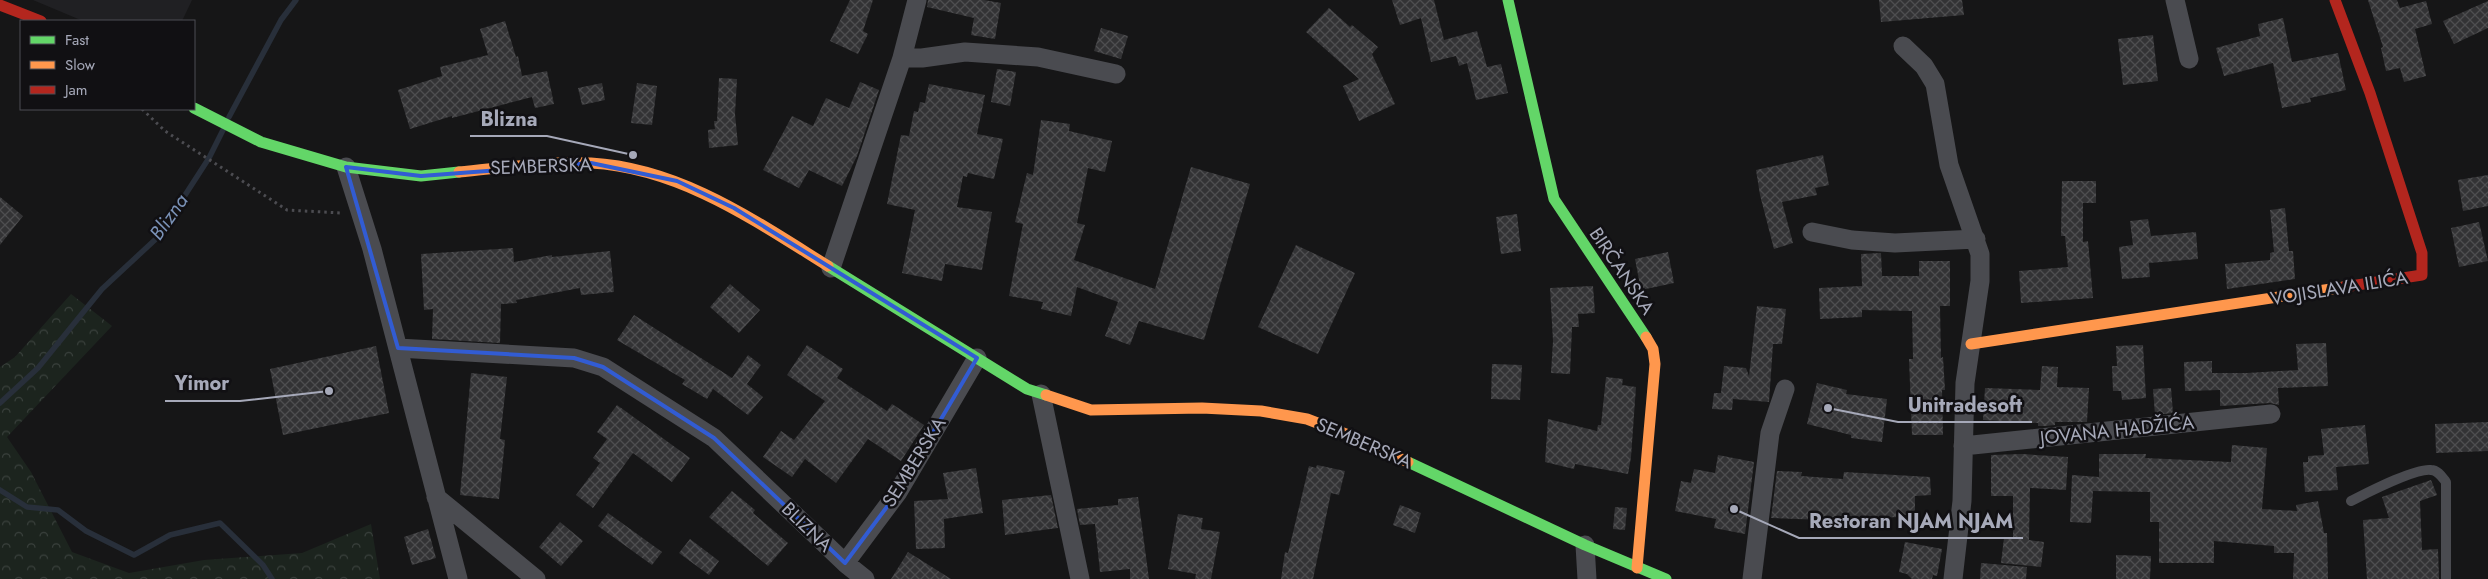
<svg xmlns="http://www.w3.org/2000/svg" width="2488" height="579" font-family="Jost,sans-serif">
<defs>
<pattern id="forest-crowns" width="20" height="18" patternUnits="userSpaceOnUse" patternTransform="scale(1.25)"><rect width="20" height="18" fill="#1c241e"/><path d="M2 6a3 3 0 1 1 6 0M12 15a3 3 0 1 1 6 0" fill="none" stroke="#3a413d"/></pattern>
<pattern id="building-cross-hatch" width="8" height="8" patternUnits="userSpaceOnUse" patternTransform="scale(1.25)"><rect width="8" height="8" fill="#333335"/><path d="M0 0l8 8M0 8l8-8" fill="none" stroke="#4e4e50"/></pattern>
</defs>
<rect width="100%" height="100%" fill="#161617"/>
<path fill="#202023" d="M33,0H192L182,21H83Z"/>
<path fill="url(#forest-crowns)" d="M71,294L112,326L7,437L31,472L72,552L129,573L204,560L302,553L371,524L380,579H0V367L15,357Z"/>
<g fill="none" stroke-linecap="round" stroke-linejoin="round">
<path stroke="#282f3a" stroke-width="5.5" d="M229,117L281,20L296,0
M0,403L38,368L102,289L158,237L209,158L223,130
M0,490L27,507L58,510L86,531L134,555L170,535L220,523L263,565L272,579"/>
</g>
<path fill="url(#building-cross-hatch)" d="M850,0H873L863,31L868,34L858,54L830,41Z
M928,0H984L1001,3L995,39L971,35L974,18L927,7Z
M1392,0H1434L1444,40L1477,31L1487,67L1501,64L1508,93L1476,100L1467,63L1459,66L1456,56L1431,62L1421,18L1400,25Z
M1879,0H1962L1964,15L1881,22Z
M2368,0H2397L2400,8L2426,1L2432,24L2415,29L2426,76L2404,82L2400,68L2386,71L2381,48L2383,47Z
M2488,1V28L2454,44L2443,21Z
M1329,8L1350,27L1352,25L1378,47L1372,54L1395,104L1359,121L1343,86L1359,79L1306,32Z
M2283,18L2292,62L2338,53L2346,90L2310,98L2311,102L2282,108L2273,63L2224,76L2216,48L2260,36L2258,24Z
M505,21L516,57L518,56L522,76L547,71L554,104L535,108L532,97L452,118V116L410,129L398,90L442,76L440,67L488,55L480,29Z
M1101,28L1128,36L1121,59L1094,51Z
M2153,35L2158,81L2123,85L2118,39Z
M997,69L1016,72L1010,106L991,102Z
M719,78L737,79L735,114L738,145L709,148L708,130L715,129L714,121H717Z
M860,82L879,90L857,156L842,186L809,170L799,188L763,170L792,116L813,126L826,98L849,108Z
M602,83L605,100L582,105L578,88Z
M637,83L657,86L652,125L631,123Z
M929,84L985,95L977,134L1003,139L994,179L968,173L967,177L963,176L957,207L992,212L982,270L945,264L942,281L902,273L915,210L887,204L901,135L909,136L914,111L918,112L920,102L925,103Z
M1041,120L1070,124L1069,131L1112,141L1105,172L1088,168L1077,223L1085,225L1074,260L1155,289L1191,167L1250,184L1204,340L1139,321L1130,345L1105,336L1118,302L1077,287L1071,316L1041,309L1043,302L1009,296L1023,224L1015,222L1027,173L1033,175Z
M1823,155L1829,185L1815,188L1817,195L1782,202L1793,243L1774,249L1760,195L1756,170Z
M2488,175V206L2463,211L2458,180Z
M2062,181H2096V203H2083V242L2088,241L2093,298L2021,303L2019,271L2068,267L2065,236H2061Z
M0,197L23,216L0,245Z
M2285,208L2289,251H2293L2295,279L2227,289L2225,264L2270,260V253L2274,252L2270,210Z
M1517,214L1521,251L1501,254L1496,217Z
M2148,219L2151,236L2196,232L2198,259L2149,263L2150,277L2122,279L2119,247L2133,245L2130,221Z
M2479,222L2488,261L2459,267L2451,228Z
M1296,245L1355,273L1318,354L1258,327Z
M513,248L514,262L552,255V257L610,251L614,292L581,295L580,288L516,300L517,303L501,304L500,343L432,339L433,309L424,310L421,254Z
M1668,252L1674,283L1641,290L1635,259Z
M1881,253L1882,276H1919V261H1950V306H1940L1941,358L1943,357L1945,390H1942L1943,435H1912L1909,359H1913L1912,311L1862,310V317L1820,319L1819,288L1862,286L1861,254Z
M730,284L760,310L739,333L710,307Z
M1593,286L1595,313L1578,314L1579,327H1572L1570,374L1551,373L1553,341L1550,288Z
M1757,306L1786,309L1782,344H1773L1769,402L1733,399L1732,410L1712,409L1714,393H1721L1724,366L1746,368L1749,376Z
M634,315L732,378L748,355L761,365L747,384L763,397L748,415L713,389L707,399L682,384L685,380L617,340Z
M2326,343L2328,386L2278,388L2279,405L2270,403L2220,406V390L2185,391L2184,362L2212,361V373H2247L2298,370L2296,344Z
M807,345L843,369L837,378L887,411L892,404L924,425L901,461L868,439L836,483L805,459L792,477L763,457L781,431L794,440L825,401L787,375Z
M2143,345L2146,398L2122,400L2121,391H2113L2112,366H2117L2116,346Z
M376,346L389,413L283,435L270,369Z
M1492,364L1522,365L1520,400L1491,399Z
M2042,366L2058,367L2057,387L2089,388L2087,422H2055V425L2045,426H2038V423L1983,420L1985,388L2040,390Z
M471,373L507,377L500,439L505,440L499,499L460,495Z
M1606,377L1623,379L1622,385L1636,387L1631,457L1628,474L1575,464L1574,469L1545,462L1548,419L1597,431L1598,425H1601Z
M1817,383L1847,390L1846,394L1887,399L1882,442L1851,438V435L1807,424Z
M2171,388L2173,413L2155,415L2153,389Z
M617,405L690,458L672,482L633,453L593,508L576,495L600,463L593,458L607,439L597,432Z
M2488,422V451L2436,453L2435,424Z
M2365,425L2369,464L2336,467L2338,490L2305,492L2303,462H2308V456L2324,455L2321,429Z
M2232,445L2267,448L2262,509L2297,511L2296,505L2318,501L2324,533H2327L2328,579H2293L2294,553H2274V546L2214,541V563H2159V522H2150V492L2093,491L2091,523L2070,522L2072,475L2099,477V454H2146L2145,458L2231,462Z
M2022,454L2068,457L2066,490L2030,488L2029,540L2044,542L2041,567L2001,563L2004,538L2013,539V496H1991V455Z
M1718,455L1754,462L1745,534L1714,528L1716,519L1675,511L1681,481L1691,483L1694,469L1715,473Z
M1317,465L1345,471L1339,495L1331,493L1313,579H1281L1285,552L1288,553L1309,466L1316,468Z
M976,468L983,513L944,519L945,548L916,549L914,501L948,499L943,473Z
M1777,471L1802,472L1801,476L1843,479L1844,472L1930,477L1931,495L1915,496V517L1824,518L1823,520L1771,518Z
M2431,480L2437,495L2420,501L2422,550L2438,549L2439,579H2367L2363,520L2389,518L2382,497Z
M732,491L755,510L753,513L788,543L768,566L709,517Z
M1051,495L1058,528L1005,535L1002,500Z
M1138,497L1149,579H1130V569L1100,572L1095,524L1080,525L1077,509L1118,505V499Z
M1400,505L1421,513L1415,533L1393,525Z
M1615,507L1627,508L1625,530L1613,529Z
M608,513L662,552L652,565L598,526Z
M1178,514L1203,518L1201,529L1220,532L1211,579H1195L1196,574L1168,569Z
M560,522L583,541L561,566L539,547Z
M428,529L436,558L412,565L404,537Z
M690,539L719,561L709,575L679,553Z
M1905,542L1942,549L1937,576L1933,575L1932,579H1912L1907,574L1899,572Z
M908,552L951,579H891Z
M2116,555L2151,556L2150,579H2116Z
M1981,563L2027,567L2026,579H1980Z"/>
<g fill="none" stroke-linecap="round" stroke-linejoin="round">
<path stroke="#4c4c51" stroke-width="3" stroke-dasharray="2.5 4" stroke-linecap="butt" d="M142,109L165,131L287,210L341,213"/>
<path stroke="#4a4b50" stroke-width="10" d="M2351,501C2367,493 2415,468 2431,470C2438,470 2442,477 2446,482V579"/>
<path stroke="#4a4b50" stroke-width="19" d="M2175,0L2189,59
M1903,46L1924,66L1935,84L1949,165L1980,254V281L1965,383L1962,501L1953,579
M902,58L917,0
M346,167L372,249L458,579
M1812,232L1852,240L1895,243L1976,239
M831,268L902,58H922L965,52L1038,57L1116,74
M398,348L574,358L603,367L714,438L845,563L865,579
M1041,394L1080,579
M1963,446L2271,414
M436,497L536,579
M1585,545L1587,579
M845,563L898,492L977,358
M1752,579L1770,433L1785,389"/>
<path stroke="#63d668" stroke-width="11" d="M1508,0L1554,199L1646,337
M194,108L261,142L346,167L421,176L459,172
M828,266L1027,389L1046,395
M1408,462L1585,545L1666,579"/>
<path stroke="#ff974d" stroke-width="11" d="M459,172C502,168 547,161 591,163C680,168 754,220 828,266
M1971,344L2344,287
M1046,395L1091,410L1202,408L1261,411L1307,419L1356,438L1408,462
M1637,568L1655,364L1653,349L1646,337"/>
<path stroke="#b3261e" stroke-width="11" d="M2335,0L2370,93L2422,253V275L2344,287
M0,5L41,21"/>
</g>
<path fill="none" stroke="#325cd3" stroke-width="4" stroke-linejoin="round" d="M591,163L677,181L734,208L977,358L898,492L845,563L714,438L603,367L574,358L398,348L346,167L421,176Z"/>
<g text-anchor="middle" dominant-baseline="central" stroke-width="5" stroke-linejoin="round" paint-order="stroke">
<g font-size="19" fill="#a6a9b9" stroke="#111013">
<text transform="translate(541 166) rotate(-2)">SEMBERSKA</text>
<text transform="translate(1622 271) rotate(56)">BIRČANSKA</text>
<text transform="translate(2339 288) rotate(-9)">VOJISLAVA ILIĆA</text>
<text transform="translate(2117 430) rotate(-6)">JOVANA HADŽIĆA</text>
<text transform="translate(1364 443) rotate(23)">SEMBERSKA</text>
<text transform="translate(914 462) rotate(-58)">SEMBERSKA</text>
<text transform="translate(807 527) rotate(44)">BLIZNA</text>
</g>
<g font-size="20" font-style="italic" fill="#7a92b7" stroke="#111013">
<text transform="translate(169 217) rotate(-55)">Blizna</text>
</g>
</g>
<path fill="none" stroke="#a6a9b9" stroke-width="2" d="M633 155L547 136H470M329 391L240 401H165M1828 408L1898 422H2032M1734 509L1799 538H2023"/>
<g fill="#a6a9b9" stroke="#111013" stroke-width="2">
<circle cx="633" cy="155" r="5"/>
<circle cx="329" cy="391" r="5"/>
<circle cx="1828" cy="408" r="5"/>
<circle cx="1734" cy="509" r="5"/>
</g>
<g font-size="20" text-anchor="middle" font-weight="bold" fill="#a6a9b9" stroke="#111013" stroke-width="5" stroke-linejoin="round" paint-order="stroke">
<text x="509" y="126">Blizna</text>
<text x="202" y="390">Yimor</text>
<text x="1965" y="412">Unitradesoft</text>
<text x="1911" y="528">Restoran NJAM NJAM</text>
</g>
<rect x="20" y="20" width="175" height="90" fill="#111013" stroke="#4d4d55"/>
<rect x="30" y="36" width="25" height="8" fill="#63d668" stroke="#4d4d55"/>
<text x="65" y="45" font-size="15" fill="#a6a9b9">Fast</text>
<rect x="30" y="61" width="25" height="8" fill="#ff974d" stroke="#4d4d55"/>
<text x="65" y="70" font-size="15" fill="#a6a9b9">Slow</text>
<rect x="30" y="86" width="25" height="8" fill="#b3261e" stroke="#4d4d55"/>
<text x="65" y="95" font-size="15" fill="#a6a9b9">Jam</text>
</svg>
